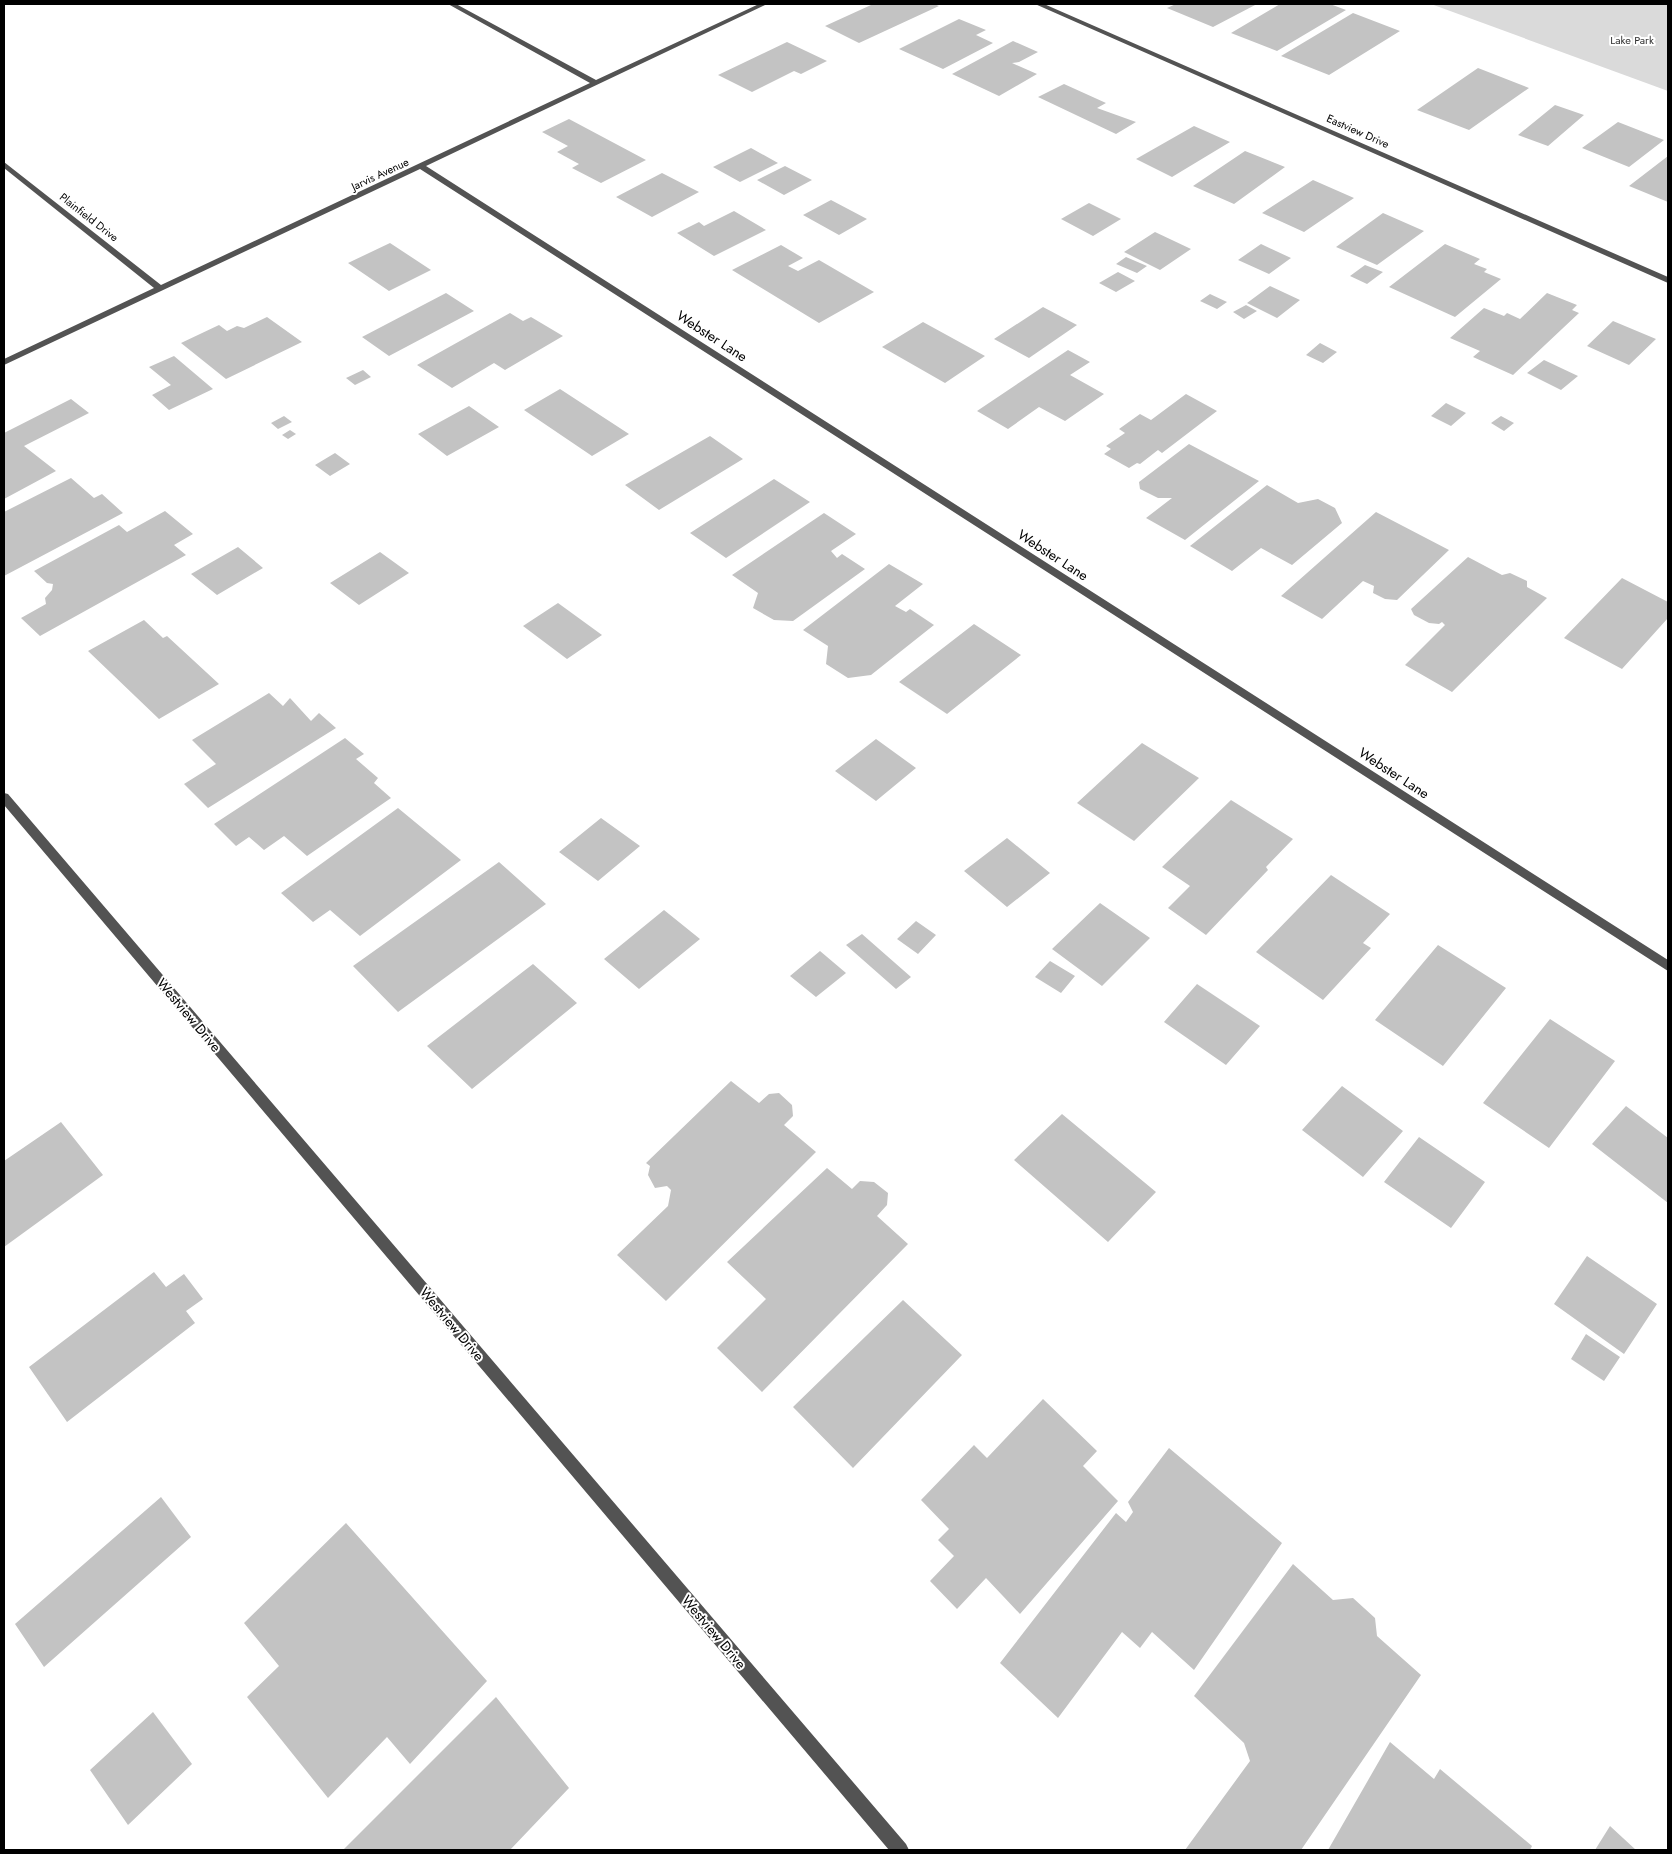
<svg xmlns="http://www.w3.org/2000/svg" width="1672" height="1854" font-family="Jost,sans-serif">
<rect width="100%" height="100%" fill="#fff"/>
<path fill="#dadada" d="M1431,4H1668V91Z"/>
<path fill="#c3c3c3" d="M868,4H934L939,6L859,43L825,26L871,5Z
M1176,4H1257L1213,27L1167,8Z
M1280,4H1330L1346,10L1277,51L1231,33Z
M1353,13L1400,31L1329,75L1281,56Z
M959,19L986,30L976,35L993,43L943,69L899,49Z
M1013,41L1038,52L1019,62L1012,63L1037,74L999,96L952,74Z
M787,42L827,61L801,74L794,71L752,92L718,75Z
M1478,68L1529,88L1469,130L1417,110Z
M1064,84L1106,103L1097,108L1136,122L1116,134L1038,97Z
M1555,105L1584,115L1548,146L1518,135Z
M569,119L646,160L601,183L572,168L579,164L557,152L568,146L542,132Z
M1618,122L1664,140L1629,167L1582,148Z
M1194,126L1230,142L1172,177L1136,159Z
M751,148L778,163L740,182L713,167Z
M1245,151L1285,167L1234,204L1193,186Z
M1668,156V202L1629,186Z
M785,166L812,180L784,195L757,180Z
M662,173L699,192L652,217L616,197Z
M1313,180L1354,198L1304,232L1262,213Z
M831,200L867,219L839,235L803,215Z
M1089,203L1121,219L1093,236L1061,219Z
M734,211L766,230L714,256L677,233L699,222L704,226Z
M1383,213L1424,231L1377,265L1336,247Z
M1155,232L1191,249L1160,270L1124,252Z
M390,243L431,270L389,291L348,263Z
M1261,244L1291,258L1269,274L1238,260Z
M1445,244L1480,259L1474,264L1487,269L1484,272L1501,279L1455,317L1389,287Z
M781,245L803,258L788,266L798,271L819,260L874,292L819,323L732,270Z
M1126,257L1147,266L1137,273L1116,264Z
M1365,265L1383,272L1367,284L1350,276Z
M1118,272L1135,281L1116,292L1099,283Z
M1270,286L1300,300L1277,318L1247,303Z
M446,293L474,311L389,356L362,337Z
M1547,293L1577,305L1572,310L1579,313L1513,375L1473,357L1480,351L1450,338L1484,308L1504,316L1507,313L1520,319Z
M1210,294L1227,302L1217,309L1200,301Z
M1246,305L1257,311L1244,319L1233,312Z
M1043,307L1077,325L1029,358L994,339Z
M510,313L523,321L531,317L563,336L505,370L494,363L452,388L417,365Z
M267,317L302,342L226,379L181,343L219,325L227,331L237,326L244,328Z
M1613,321L1656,339L1629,365L1587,346Z
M923,322L985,356L945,383L882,347Z
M1320,343L1337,352L1323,363L1306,355Z
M1068,350L1090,362L1070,375L1104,394L1065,421L1039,407L1008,429L977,411Z
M174,356L213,389L169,410L152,395L171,385L149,367Z
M1544,360L1578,376L1561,390L1527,373Z
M363,370L371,377L355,385L346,378Z
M560,389L629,434L592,456L524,410Z
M1186,394L1217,411L1162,453L1158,450L1140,464L1137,463L1129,468L1104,454L1111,449L1106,446L1125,433L1119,429L1140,414L1151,420Z
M71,399L89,413L24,446L56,471L4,499V433Z
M1446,403L1466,413L1451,426L1431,416Z
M469,406L499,427L447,456L418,434Z
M284,416L292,422L278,429L271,423Z
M1501,416L1514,423L1504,431L1491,423Z
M290,430L296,434L288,439L282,435Z
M710,436L743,459L659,510L625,485Z
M1189,444L1259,481L1185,540L1146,518L1172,498H1158L1140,489L1139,482Z
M335,453L350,464L330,476L315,465Z
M71,478L94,498L102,494L123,513L4,576V512Z
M774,479L810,502L726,558L690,533Z
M1267,485L1298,503L1318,499L1335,508L1342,523L1292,565L1261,548L1232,571L1190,546Z
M165,511L193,534L174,545L186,555L40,636L21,618L46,604L45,598L52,590L53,584L47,583L34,571L119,525L127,532Z
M1376,512L1449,550L1397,600L1385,599L1373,593L1374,586L1363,581L1322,619L1281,596Z
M824,513L856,534L831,551L837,558L842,554L865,569L793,621L774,620L753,608L758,593L732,575Z
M238,547L263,568L217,595L191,574Z
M380,552L409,573L359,605L330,583Z
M1468,557L1502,575L1510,573L1527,581V587L1547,598L1452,692L1405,665L1445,625L1442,622L1439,624L1429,623L1414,615L1411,609Z
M889,564L923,584L895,606L906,612L910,609L934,625L871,675L848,678L826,664L828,646L803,630Z
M1622,578L1668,602V618L1622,669L1564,638Z
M558,603L602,635L567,659L523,626Z
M144,620L163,638L167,636L219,684L159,719L88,651Z
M974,624L1021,655L947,714L899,682Z
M269,693L283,706L290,698L311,721L319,713L336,728L208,808L184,784L216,764L192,740Z
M345,738L364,754L356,759L378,778L374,783L391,798L307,856L284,836L264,850L249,837L236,846L214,824Z
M876,739L916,768L876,801L835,771Z
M1142,743L1199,778L1134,841L1077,803Z
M1231,800L1293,839L1266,867L1268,870L1206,935L1168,908L1190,886L1162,867Z
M398,808L461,860L360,936L330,910L313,922L281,893Z
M601,818L640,846L598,881L559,852Z
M1007,838L1050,873L1007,907L964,871Z
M499,862L546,904L398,1012L353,966Z
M1331,875L1390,914L1363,943L1371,948L1323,1000L1256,952Z
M1100,903L1150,938L1102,986L1052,949Z
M664,910L700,939L639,989L604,959Z
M916,921L936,935L918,954L897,939Z
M862,934L911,977L896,989L846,945Z
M1438,945L1506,988L1443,1066L1375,1020Z
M820,951L846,973L816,997L790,976Z
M1050,961L1075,976L1061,993L1035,977Z
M533,964L577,1003L472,1089L427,1046Z
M1197,984L1260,1026L1226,1065L1164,1022Z
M1550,1019L1615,1061L1549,1148L1483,1103Z
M731,1081L759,1103L769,1094L779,1093L792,1105L793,1116L784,1125L816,1152L666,1301L617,1255L668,1206L671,1190L667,1186L655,1188L648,1175L650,1166L646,1163Z
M1342,1086L1403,1131L1363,1177L1302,1130Z
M1626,1106L1668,1138V1203L1592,1144Z
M1062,1114L1156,1192L1108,1242L1014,1160Z
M61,1122L103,1175L4,1247V1161Z
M1419,1137L1485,1182L1451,1228L1384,1182Z
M827,1168L852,1189L860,1181L874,1182L888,1193L887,1205L877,1216L908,1244L762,1392L717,1348L766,1299L727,1262Z
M1587,1256L1657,1304L1624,1354L1554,1304Z
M154,1272L166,1287L184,1274L203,1299L186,1311L195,1323L67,1422L29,1367Z
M903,1300L962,1355L853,1468L793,1407Z
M1586,1334L1620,1357L1604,1381L1571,1359Z
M1043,1399L1097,1451L1083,1466L1118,1501L1020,1614L986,1578L957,1609L930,1581L954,1556L938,1540L949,1529L921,1500L974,1445L987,1458Z
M1169,1448L1282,1543L1194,1670L1152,1632L1140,1648L1122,1632L1058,1718L1000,1663L1116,1513L1126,1522L1133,1512L1128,1502Z
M161,1497L191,1537L44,1667L15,1624Z
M346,1523L487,1681L410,1764L387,1737L328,1798L247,1697L279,1666L244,1623Z
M1293,1564L1333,1600L1353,1598L1375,1618L1377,1636L1421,1675L1301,1850H1185L1250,1761L1244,1743L1194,1696Z
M496,1697L569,1788L510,1850H343Z
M153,1712L192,1764L128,1825L90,1770Z
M1390,1742L1434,1779L1440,1769L1532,1846L1530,1850H1328Z
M1610,1826L1636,1850H1595Z"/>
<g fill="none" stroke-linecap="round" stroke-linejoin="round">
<path fill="#535353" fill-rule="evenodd" d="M448,4H456L596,80L759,4H767L426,166L1668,960V971L420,169L4,365V359L154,288L4,168V162L161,285L590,83Z
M1035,4H1044L1668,277V283Z
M4,793L8,794L906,1844L909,1850H889L4,805Z"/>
</g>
<g text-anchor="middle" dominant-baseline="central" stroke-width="4" stroke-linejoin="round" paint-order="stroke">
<g font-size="11" fill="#313131" stroke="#fff">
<text x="1632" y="40">Lake Park</text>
</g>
<g font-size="11" fill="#000" stroke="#fff">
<text transform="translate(1358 131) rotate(24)">Eastview Drive</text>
<text transform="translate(380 174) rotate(-25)">Jarvis Avenue</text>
<text transform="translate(89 217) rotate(38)">Plainfield Drive</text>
</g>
<g font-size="14" fill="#000" stroke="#fff">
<text transform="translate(712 336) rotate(33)">Webster Lane</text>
<text transform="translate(1053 555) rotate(33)">Webster Lane</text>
<text transform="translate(1394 773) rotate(33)">Webster Lane</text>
<text transform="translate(189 1015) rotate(50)">Westview Drive</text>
<text transform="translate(452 1324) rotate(50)">Westview Drive</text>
<text transform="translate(714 1632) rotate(50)">Westview Drive</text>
</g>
</g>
<rect width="1672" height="1854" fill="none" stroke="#000000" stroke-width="10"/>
</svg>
